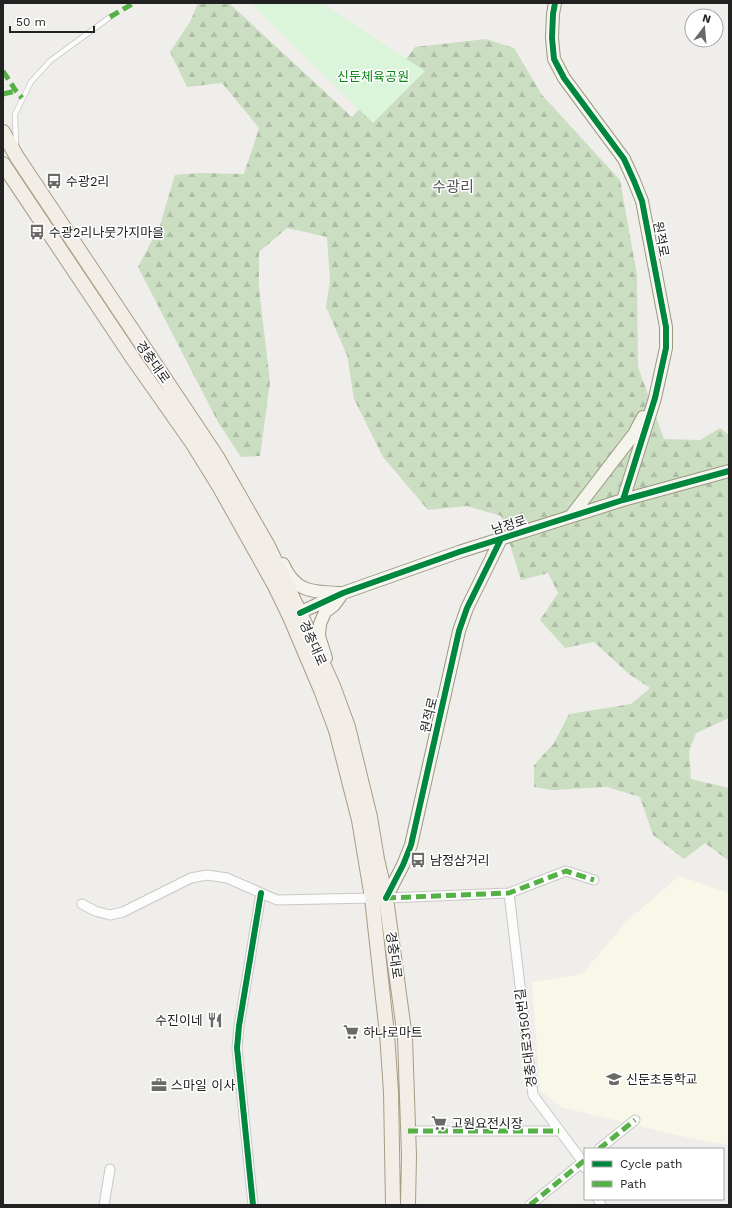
<svg xmlns="http://www.w3.org/2000/svg" width="732" height="1208" font-family="'Work Sans','Noto Sans KR',sans-serif">
<defs>
<pattern id="forest-firs" width="22" height="20" patternUnits="userSpaceOnUse"><rect width="22" height="20" fill="#cbdec1"/><path d="M5 1l3.5 6h-7zM16 11l3.5 6h-7z" fill="#aebea6"/></pattern>
</defs>
<rect width="100%" height="100%" fill="#f0eeeb"/>
<path fill="#f8f7e8" d="M679,876L729,893V1145L698,1140L561,1107L540,1090L532,982L582,974L626,922Z"/>
<path fill="url(#forest-firs)" d="M198,3H229L352,117L404,62L415,47L486,39L514,48L542,95L620,180L637,275L638,367L664,439L700,440L720,428L729,435V718L696,733L689,751L691,779L729,788V861L705,843L684,859L653,835L640,797L607,787L552,790L534,787V765L554,743L569,714L631,704L650,688L629,674L594,642L565,648L540,620L558,593L548,573L521,580L501,516L467,506L428,510L383,457L354,399L347,355L326,307L330,281L327,237L287,228L259,252V288L270,382L260,456L241,457L218,422L138,267L160,225L175,175L200,173L244,174L259,128L222,83L187,87L170,52L191,20Z"/>
<path fill="#daf5da" d="M251,3H322L425,71L373,123Z"/>
<g fill="none" stroke-linecap="round" stroke-linejoin="round">
<defs>
<path id="lane" d="M16,146L15,114L31,82L50,61L110,17"/>
<path id="street" d="M509,893L533,1095L583,1162L585,1168
M386,898L509,893L566,871L594,880
M82,904L95,911L110,915L123,912L191,878L207,875L227,878L277,900L372,898
M408,1131H559
M599,1149L635,1120
M598,1199L601,1205
M104,1205L110,1169
M253,1205L237,1048L239,1026L261,893
M530,1205L585,1160"/>
<path id="secondary" d="M555,3L553,14L552,38L554,59L564,78L624,159L634,181L642,201L666,327V348L655,398L623,500
M571,516L634,434L643,417
M283,564C295,592 312,592 340,593
M292,616L343,593L459,552L623,500L729,471
M326,658L319,636L320,624L325,612L334,605L340,597
M381,898H386L403,865L411,845L459,631L467,608L501,539"/>
<path id="primary" d="M3,132L17,157L217,457L268,546L300,613L333,686L348,727L370,817L377,859L386,898L405,1038L409,1156L408,1205
M3,164L134,360L193,444L219,486L274,584L290,617L321,690L336,730L359,820L372,898L387,1034L391,1092L393,1205"/>
</defs>
<use href="#lane" stroke="#c9c8c7" stroke-width="6"/>
<use href="#street" stroke="#c9c8c7" stroke-width="11"/>
<use href="#secondary" stroke="#999a82" stroke-width="14"/>
<use href="#primary" stroke="#a79c86" stroke-width="16"/>
<use href="#lane" stroke="#fdfcfc" stroke-width="4.5"/>
<use href="#street" stroke="#fdfcfc" stroke-width="9"/>
<use href="#secondary" stroke="#f4f4ed" stroke-width="12"/>
<use href="#primary" stroke="#f3ede7" stroke-width="14"/>
<path stroke="#55b145" stroke-width="5" stroke-dasharray="10 5" stroke-linecap="butt" d="M110,17L134,3
M3,71L16,91L22,98
M3,94L16,91
M386,898L509,893L566,871L594,880
M408,1131H559
M599,1149L635,1120
M530,1205L585,1160"/>
<defs>
<path id="cycleway" d="M555,3L553,14L552,38L554,59L564,78L624,159L634,181L642,201L666,327V348L655,398L623,500
M300,613L343,593L459,552L623,500L729,471
M386,898L403,865L411,845L459,631L467,608L501,539
M253,1205L237,1048L239,1026L261,893"/>
</defs>
<use href="#cycleway" stroke="#fff" stroke-width="8"/>
<use href="#cycleway" stroke="#00873e" stroke-width="6"/>
</g>
<defs>
<symbol id="bus-bare" viewBox="-9 -9 18 18"><path d="M-5-6H5V4H4V6H2V4H-2V6H-4V4H-5ZM-3.5-4V0h7V-4ZM-3.5 1.2v1.5H-2V1.2ZM2 1.2v1.5H3.5V1.2Z" fill="#6a6968" stroke="#fff" stroke-width="2.5" paint-order="stroke"/></symbol>
<symbol id="restaurant-bare" viewBox="-9 -9 18 18"><path d="M-5-6h1v4h1v-4h1v4h1v-4h1v5L-1.5 .5V6h-2V.5L-5-1ZM5-6V6H3V1.5H1.5Q1.5-4 5-6Z" fill="#6a6968" stroke="#fff" stroke-width="2.5" paint-order="stroke"/></symbol>
<symbol id="supermarket-bare" viewBox="-9 -9 18 18"><path d="M-6-5.5h2.5l.6 2H6L4.5 2H-2.5L-4.4-4H-6ZM-1.5 3.2a1.3 1.3 0 1 0 .1 0ZM3 3.2a1.3 1.3 0 1 0 .1 0Z" fill="#6a6968" stroke="#fff" stroke-width="2.5" paint-order="stroke"/></symbol>
<symbol id="school-bare" viewBox="-9 -9 18 18"><path d="M0-5L7-2L0 1L-7-2ZM-4 1L0 2.5L4 1V4Q0 6-4 4Z" fill="#6a6968" stroke="#fff" stroke-width="2.5" paint-order="stroke"/></symbol>
<symbol id="office-bare" viewBox="-9 -9 18 18"><path d="M-6-3h4V-5.5h4V-3h4V5H-6ZM-1-4.5V-3h2v-1.5ZM-6 0V1H6V0Z" fill="#6a6968" stroke="#fff" stroke-width="2.5" paint-order="stroke"/></symbol>
</defs>
<g fill-rule="evenodd">
<use href="#bus-bare" x="43" y="170" width="22" height="22"/>
<use href="#bus-bare" x="26" y="221" width="22" height="22"/>
<use href="#bus-bare" x="407" y="849" width="22" height="22"/>
<use href="#restaurant-bare" x="204" y="1009" width="22" height="22"/>
<use href="#supermarket-bare" x="340" y="1021" width="22" height="22"/>
<use href="#school-bare" x="603" y="1068" width="22" height="22"/>
<use href="#office-bare" x="148" y="1074" width="22" height="22"/>
<use href="#supermarket-bare" x="428" y="1112" width="22" height="22"/>
</g>
<g text-anchor="middle" dominant-baseline="central" stroke-width="3" stroke-linejoin="round" paint-order="stroke">
<g font-size="13" fill="#0c8416" stroke="#fff">
<text x="373" y="76">신둔체육공원</text>
</g>
<g font-size="13" fill="#222" stroke="#fff" text-anchor="start">
<text x="66" y="181">수광2리</text>
<text x="49" y="232">수광2리나뭇가지마을</text>
<text x="430" y="860">남정삼거리</text>
<text x="203" y="1020" text-anchor="end">수진이네</text>
<text x="363" y="1032">하나로마트</text>
<text x="626" y="1079">신둔초등학교</text>
<text x="171" y="1085">스마일 이사</text>
<text x="451" y="1123">고원요전시장</text>
</g>
<g font-size="13" fill="#222" stroke="#fff">
<text transform="translate(661 239) rotate(79)">원적로</text>
<text transform="translate(153 362) rotate(55)">경충대로</text>
<text transform="translate(509 525) rotate(-18)">남정로</text>
<text transform="translate(313 643) rotate(66)">경충대로</text>
<text transform="translate(429 715) rotate(-77)">원적로</text>
<text transform="translate(394 955) rotate(82)">경충대로</text>
<text transform="translate(526 1038) rotate(-97)">경충대로3150번길</text>
</g>
<g font-size="15" fill="#555" stroke="#fff">
<text x="453" y="187">수광리</text>
</g>
</g>
<rect width="732" height="1208" fill="none" stroke="#222222" stroke-width="8"/>
<rect x="584" y="1148" width="140" height="52" fill="#ffffff" stroke="#a7a7a7"/>
<rect x="592" y="1161" width="20" height="6" fill="#00873e" stroke="#a7a7a7"/>
<text x="620" y="1168" font-size="12" fill="#222222">Cycle path</text>
<rect x="592" y="1181" width="20" height="6" fill="#55b145" stroke="#a7a7a7"/>
<text x="620" y="1188" font-size="12" fill="#222222">Path</text>
<g transform="translate(704 28) rotate(16)"><circle r="19" fill="#ffffff" stroke="#a7a7a7"/>
<path d="M0-3L7 15L0 10L-7 15Z" fill="#6a6968"/>
<text y="-6" font-size="11" font-weight="bold" text-anchor="middle" fill="#222222">N</text>
</g>
<path d="M10 26v6h84v-6" fill="none" stroke="#222222" stroke-width="2"/>
<text x="16" y="26" font-size="12" fill="#222222" stroke="#ffffff" stroke-width="3" paint-order="stroke">50 m</text>
</svg>
